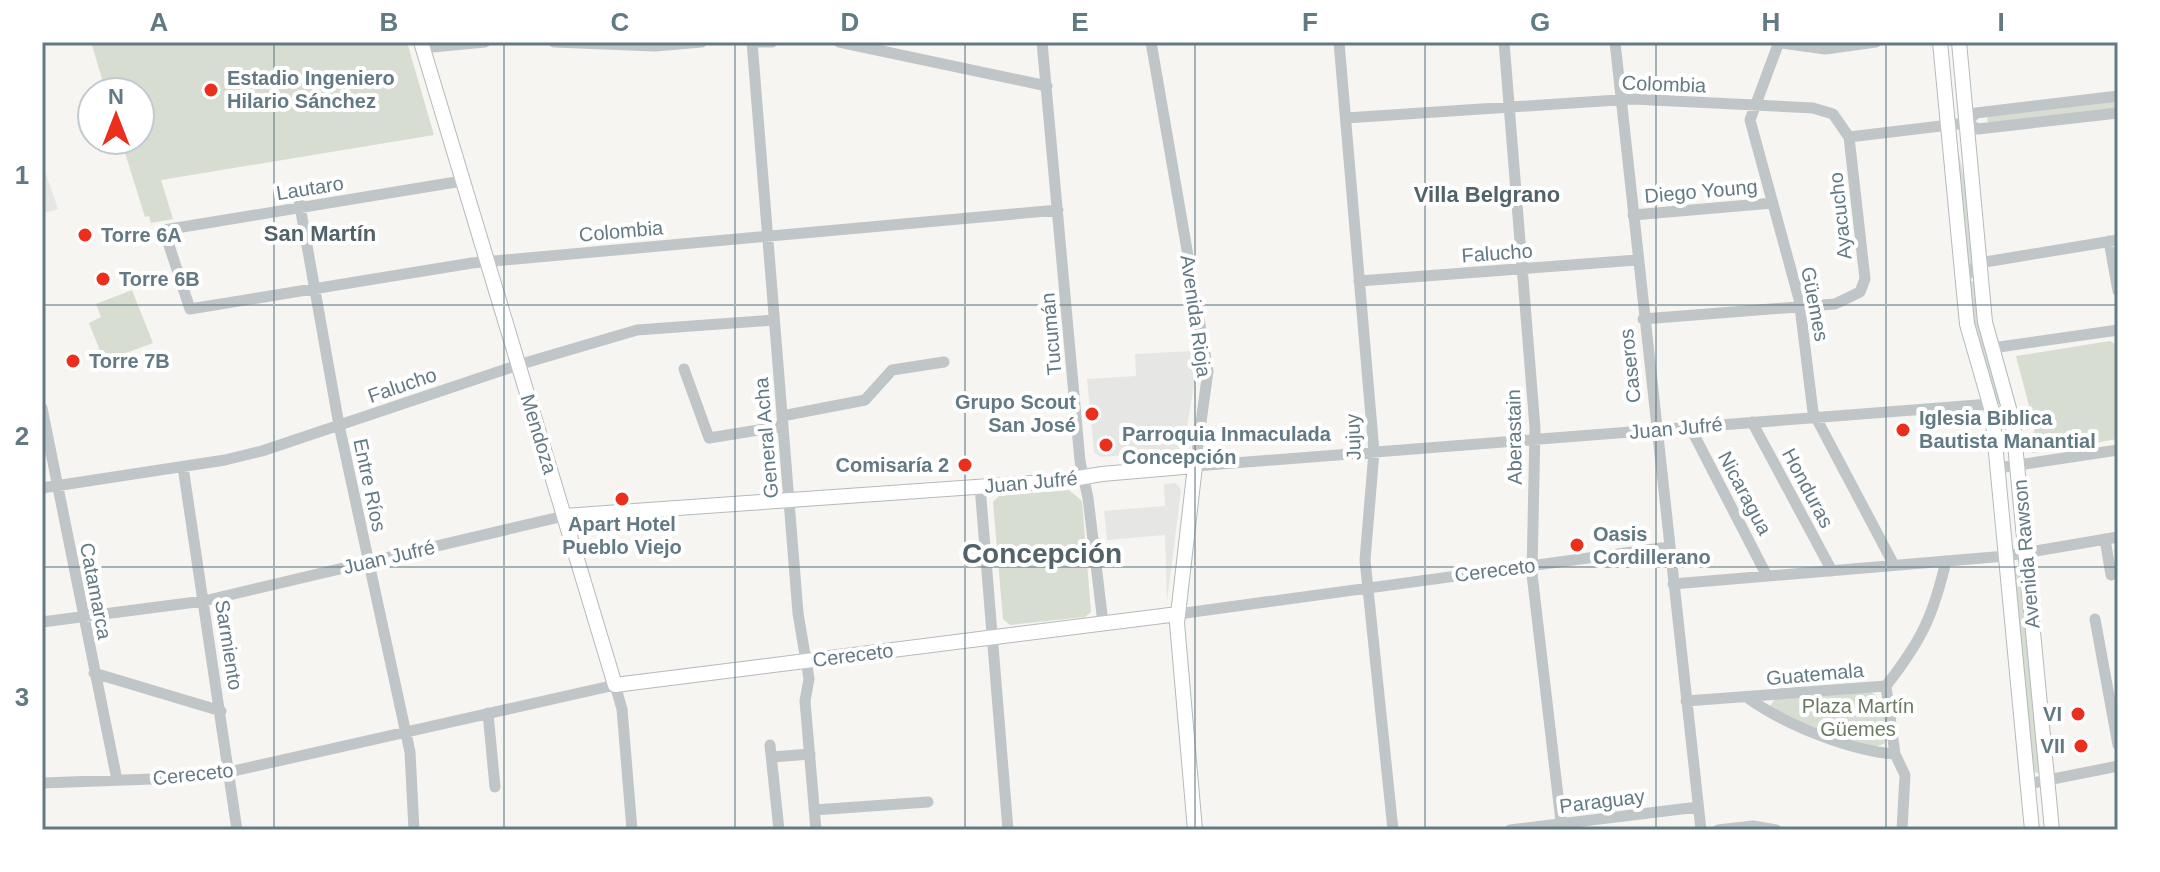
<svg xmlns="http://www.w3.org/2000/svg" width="2160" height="872" font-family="Helvetica,sans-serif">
<rect width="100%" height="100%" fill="#f6f5f1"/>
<path fill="#e6e7e5" d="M42,162L58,209L42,214Z
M1192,351L1196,372L1184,446L1179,451L1100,457L1094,452L1087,379L1136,376L1135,354Z
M1176,483L1181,490L1167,601L1165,535L1107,540L1104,511L1165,506L1164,484Z"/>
<path fill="#d8ddd2" d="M91,42H407L434,135L161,180L173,219L151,223L149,216L145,217L121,140H140V92H106Z
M2118,100V109L1990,124L1987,121L1988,115Z
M1956,141L1966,188L1973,261L1968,270Z
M1970,281L1975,282L1981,335L2001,405L1995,402L1975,337Z
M132,290L153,343L104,361L89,323L101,317L96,304Z
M2110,341L2115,344L2118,439L2032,453L2029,444L2035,429L2016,356Z
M1069,490L1082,501L1091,612L1085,617L1010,625L1003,619L993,502L999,496Z
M2016,567L2022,569L2041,772L2038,773L2032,772L2013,569Z
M1871,692C1887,702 1889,726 1885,743L1872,749L1772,711L1770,706L1775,699Z"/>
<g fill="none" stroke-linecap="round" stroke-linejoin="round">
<defs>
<path id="major" d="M421,42L615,685L1178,614
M1940,42L1967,324L1992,411L2032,830
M1959,42L1985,322L2013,423L2052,830
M564,516L1060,481L1102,474L1195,466L1177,623L1195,830"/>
</defs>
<use href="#major" stroke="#b4babc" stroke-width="16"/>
<path stroke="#c0c6c8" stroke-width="11" d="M554,42L655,46L702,42
M752,42L798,613L809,679L805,701L816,830
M756,42H772
M839,42L1047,86
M1042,42L1080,461L1088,498L1103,623
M1151,42L1208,371L1195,466L1990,404L2011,427
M1339,42L1374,452L1365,560L1393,830
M1504,42L1535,428L1532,574L1562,830
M1615,42L1701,830
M1779,42L1750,120L1799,299L1813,412L1894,565
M1782,43L1825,49L1876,42
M422,48L485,42
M1346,118L1632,99L1813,108L1833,114L1849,137L1865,279L1860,292L1835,304L1643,319
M1966,123L1978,129L2118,113
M1849,137L1966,123L1976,113L2118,96
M462,181L164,230L190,309L472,263L1058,210
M298,195L339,425L410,752L414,830
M1633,215L1773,203
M2109,241L2118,291
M1962,280L1979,263L2118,240
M1359,281L1637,260
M1992,348L2118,330
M684,369L709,438L783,426
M42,408L117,780
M782,416L865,400L892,370L944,362
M1752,422L1832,571
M1690,427L1767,576
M183,467L237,830
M1998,468L2118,450
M980,486L1008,830
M42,488L225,460L262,451L518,365L637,330L774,320
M2105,539L2111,575
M1673,584L2006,556L2118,537
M1178,614L1669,547
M2095,619L2118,745
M42,622L204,601L564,516
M94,673L221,711
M1748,698C1784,724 1850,751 1895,754
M1686,701L1886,686
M488,713L495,787
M770,745L779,830
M773,757L810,754
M42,783L207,777L615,685L622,709L632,830
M2028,784L2118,766
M814,810L928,802
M1510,830L1698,807
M1718,830L1753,826L1776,830
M1902,830L1905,775L1895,754L1886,686C1921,641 1933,617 1946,561"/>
<use href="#major" stroke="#fff" stroke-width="14"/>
</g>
<path fill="none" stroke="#637a84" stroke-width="2" stroke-opacity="0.55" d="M274,42V830M504,42V830M735,42V830M965,42V830M1195,42V830M1425,42V830M1656,42V830M1886,42V830M42,305H2118M42,567H2118"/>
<g fill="#eb2f1c" stroke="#fff" stroke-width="3">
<circle cx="211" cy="90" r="8"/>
<circle cx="85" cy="235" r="8"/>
<circle cx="103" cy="279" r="8"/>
<circle cx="73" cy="361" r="8"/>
<circle cx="1092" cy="414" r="8"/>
<circle cx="1903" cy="430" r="8"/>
<circle cx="1106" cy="445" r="8"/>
<circle cx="965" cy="465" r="8"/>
<circle cx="622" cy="499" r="8"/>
<circle cx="1577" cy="545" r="8"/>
<circle cx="2078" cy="714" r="8"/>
<circle cx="2081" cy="746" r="8"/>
</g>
<g text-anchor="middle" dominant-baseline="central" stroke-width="8" stroke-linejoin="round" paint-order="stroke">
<g font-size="20" font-weight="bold" fill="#637a84" stroke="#fff" text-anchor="start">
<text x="227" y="78">Estadio Ingeniero<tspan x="227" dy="23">Hilario Sánchez</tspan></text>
<text x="101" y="235">Torre 6A</text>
<text x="119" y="279">Torre 6B</text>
<text x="89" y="361">Torre 7B</text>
<text x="1076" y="402" text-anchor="end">Grupo Scout<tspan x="1076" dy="23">San José</tspan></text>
<text x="1919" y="418">Iglesia Biblica<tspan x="1919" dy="23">Bautista Manantial</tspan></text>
<text x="1122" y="434">Parroquia Inmaculada<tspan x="1122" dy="23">Concepción</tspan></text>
<text x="949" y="465" text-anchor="end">Comisaría 2</text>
<text x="622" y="524" text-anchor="middle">Apart Hotel<tspan x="622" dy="23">Pueblo Viejo</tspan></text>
<text x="1593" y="534">Oasis<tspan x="1593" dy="23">Cordillerano</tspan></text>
<text x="2062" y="714" text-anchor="end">VI</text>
<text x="2065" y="746" text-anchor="end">VII</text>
</g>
<g font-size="20" fill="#637a84" stroke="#fff">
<text transform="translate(1664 84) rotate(2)">Colombia</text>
<text transform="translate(310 188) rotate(-9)">Lautaro</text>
<text transform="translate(1701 191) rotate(-5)">Diego Young</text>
<text transform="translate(1840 216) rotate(-96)">Ayacucho</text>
<text transform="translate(621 231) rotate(-5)">Colombia</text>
<text transform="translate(1497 253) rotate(-4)">Falucho</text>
<text transform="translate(1815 304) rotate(79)">Güemes</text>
<text transform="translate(1196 316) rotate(82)">Avenida Rioja</text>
<text transform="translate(1051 334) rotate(-95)">Tucumán</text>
<text transform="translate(1630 366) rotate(-96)">Caseros</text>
<text transform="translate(402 385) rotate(-19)">Falucho</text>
<text transform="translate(1676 428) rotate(-5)">Juan Jufré</text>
<text transform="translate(539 434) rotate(73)">Mendoza</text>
<text transform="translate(1353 437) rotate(-92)">Jujuy</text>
<text transform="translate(1514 437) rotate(-91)">Aberastain</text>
<text transform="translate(766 438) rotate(-95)">General Acha</text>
<text transform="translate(1031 482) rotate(-5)">Juan Jufré</text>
<text transform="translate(370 485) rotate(78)">Entre Ríos</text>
<text transform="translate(1808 488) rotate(62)">Honduras</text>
<text transform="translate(1745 493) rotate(62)">Nicaragua</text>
<text transform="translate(2026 554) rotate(-95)">Avenida Rawson</text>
<text transform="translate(389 557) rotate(-13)">Juan Jufré</text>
<text transform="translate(1495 570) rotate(-7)">Cereceto</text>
<text transform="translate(96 591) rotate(79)">Catamarca</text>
<text transform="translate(229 645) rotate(81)">Sarmiento</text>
<text transform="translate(853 655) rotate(-7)">Cereceto</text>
<text transform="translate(1815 674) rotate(-5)">Guatemala</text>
<text transform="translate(193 774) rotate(-6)">Cereceto</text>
<text transform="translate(1602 801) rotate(-7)">Paraguay</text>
</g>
<g font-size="20" fill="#6b7b62" stroke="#fff">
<text x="1858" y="706">Plaza Martín<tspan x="1858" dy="23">Güemes</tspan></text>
</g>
<g font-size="22" font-weight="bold" fill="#516269" stroke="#fff">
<text x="1487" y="194">Villa Belgrano</text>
<text x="320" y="233">San Martín</text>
</g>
<g font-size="28" font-weight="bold" fill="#516269" stroke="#fff">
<text x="1042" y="553">Concepción</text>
</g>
</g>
<rect width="2160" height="872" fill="none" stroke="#ffffff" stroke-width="88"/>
<g transform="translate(116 116)"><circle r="38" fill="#ffffff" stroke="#c1cace" stroke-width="2"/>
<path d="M0-6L14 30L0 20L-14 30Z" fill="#eb2f1c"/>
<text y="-12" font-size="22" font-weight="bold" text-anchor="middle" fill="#637a84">N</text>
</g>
<rect x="44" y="44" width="2072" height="784" fill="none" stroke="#637a84" stroke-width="3"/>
<g font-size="26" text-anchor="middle" font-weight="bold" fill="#637a84">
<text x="159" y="31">A</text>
<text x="389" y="31">B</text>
<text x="620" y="31">C</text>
<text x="850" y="31">D</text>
<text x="1080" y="31">E</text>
<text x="1310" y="31">F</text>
<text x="1540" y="31">G</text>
<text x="1771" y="31">H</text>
<text x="2001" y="31">I</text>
<text x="22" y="184">1</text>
<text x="22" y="445">2</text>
<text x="22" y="706">3</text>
</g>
</svg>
